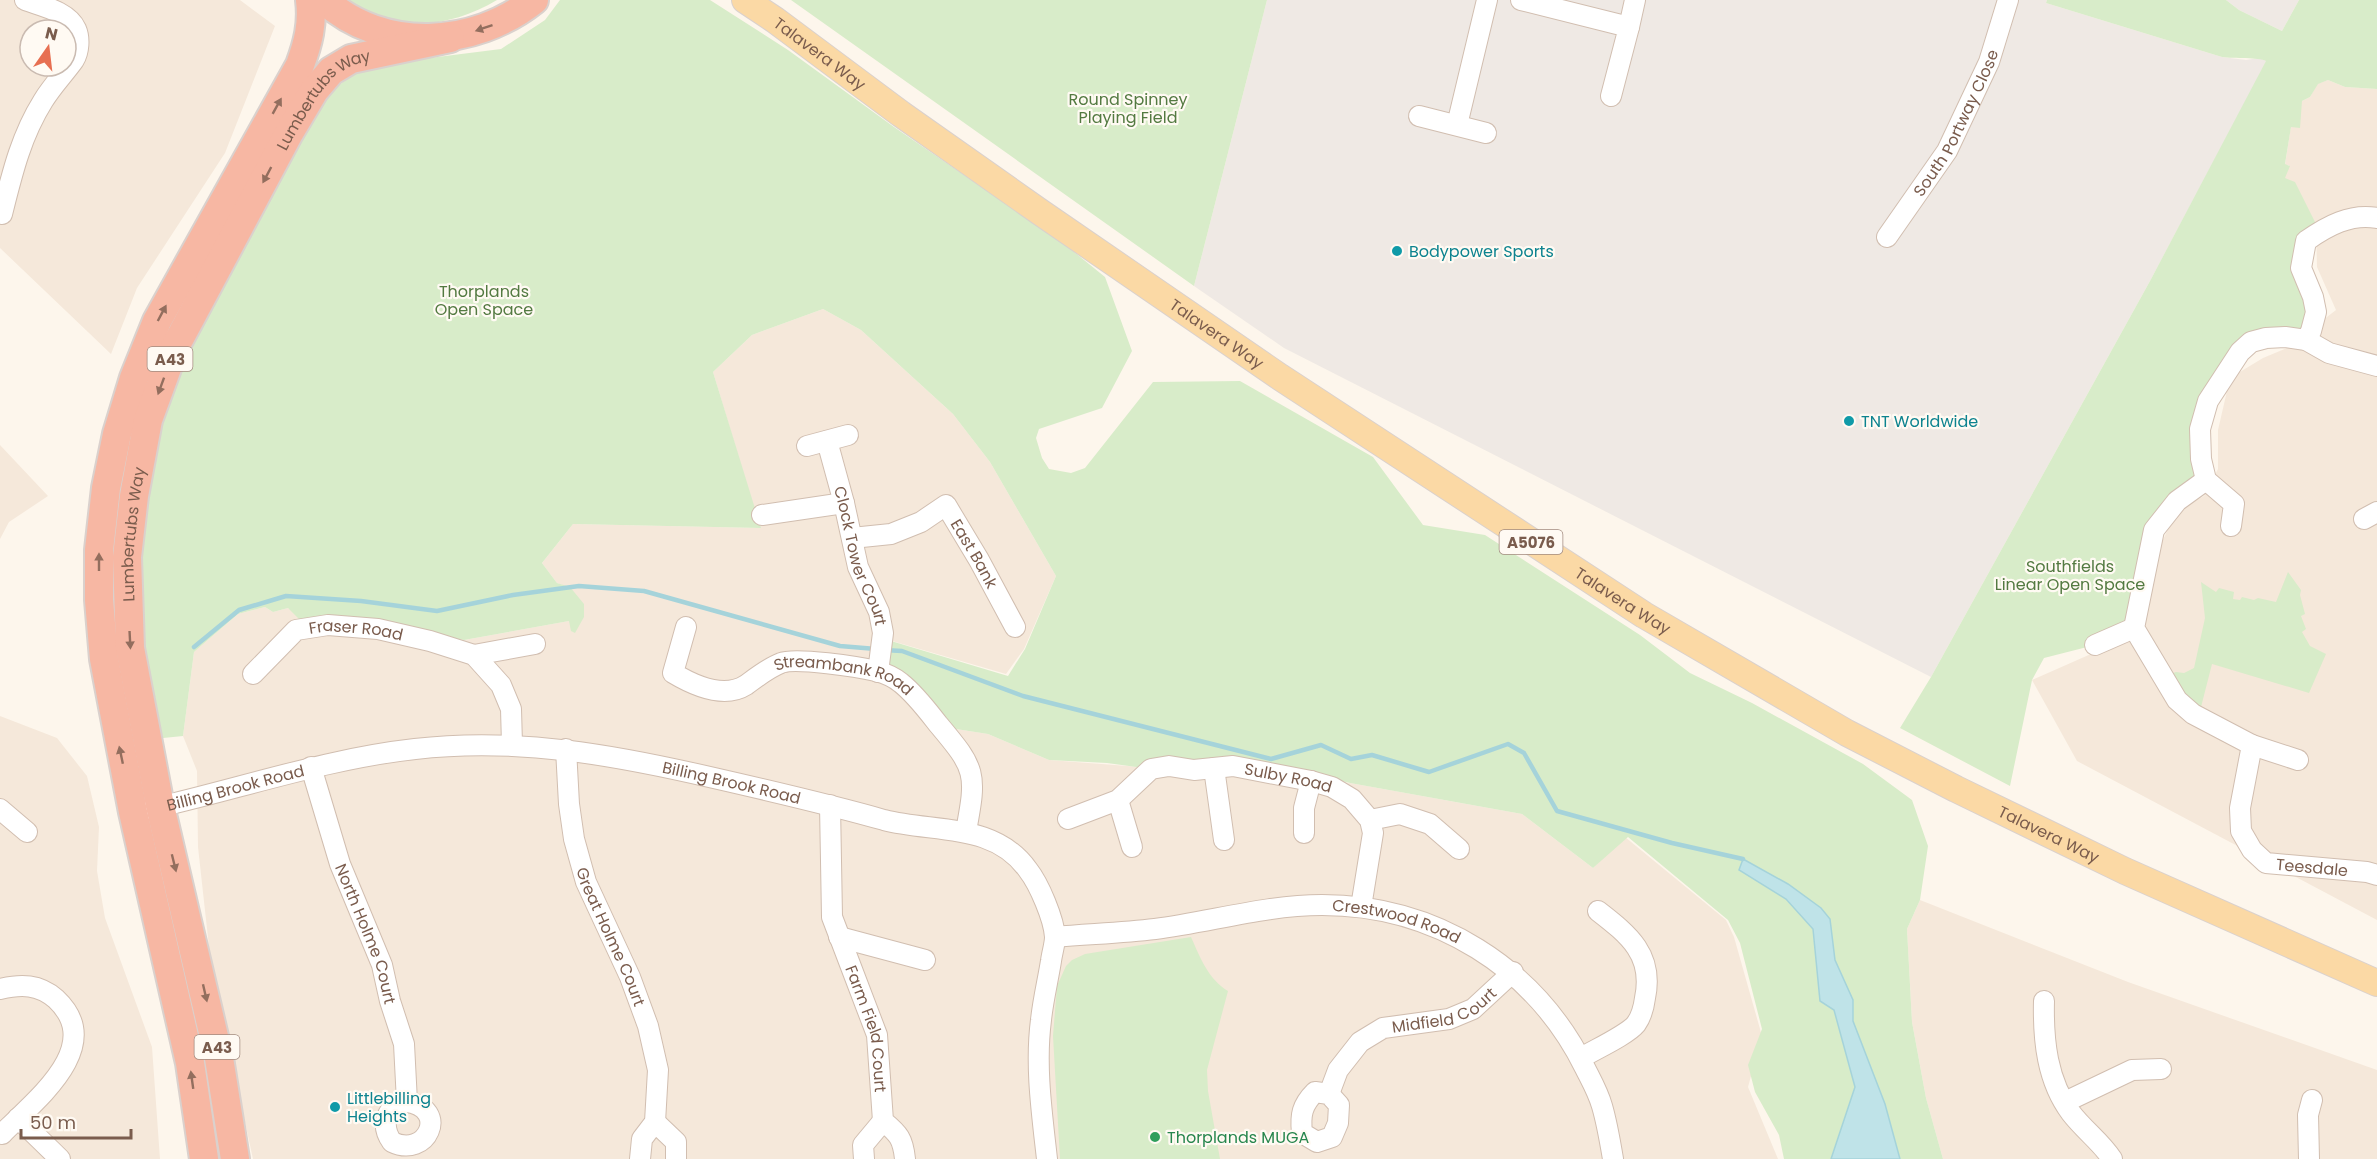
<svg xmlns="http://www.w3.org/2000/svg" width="2377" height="1159" font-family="Poppins,sans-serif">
<rect width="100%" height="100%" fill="#fdf6ec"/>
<path fill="#f5e8da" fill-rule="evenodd" d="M0,0H240L275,26L225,153L137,288L111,354L0,248ZM30,30H66V66H30Z
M2328,80L2345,87L2377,89V920L2077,761L2032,680L2134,635L2159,548L2177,511L2204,496L2218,469V430L2230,378L2263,358L2287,348L2336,310L2317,267L2316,224L2284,178L2289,165H2285L2291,126L2302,101L2310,97L2317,84Z
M823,309L861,330L953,414L990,462L1056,576L1024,649L1006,674L892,641L911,680L956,729L988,734L1049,760L1350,783L1522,814L1593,868L1625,837L1726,920L1734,937L1762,1036L1748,1087L1778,1159H253L211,965L198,847L197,771L183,736L194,652L238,614L265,607L273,612L288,608L294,612L378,623L464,640L569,621L570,588L557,583L542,563L573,524L760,528L713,372L752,335Z
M0,445L48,496L9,522L0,539Z
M0,716L57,738L87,776L99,827L97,871L105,918L152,1047L160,1159H0Z
M1920,900L2128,982L2377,1070V1159H1943L1926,1098L1912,1022L1907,929Z"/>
<path fill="#efe9e4" d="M1267,0H2047L2046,3L2222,57L2246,60L2259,58L2267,61L2150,281L1931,677L1284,348L1194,286Z
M2226,0H2299L2282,31L2239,10Z"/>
<path fill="#d8ecc9" d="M341,0H497C463,20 424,30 385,19C370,15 355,6 341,0Z
M560,0H710L788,50L894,127L1063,243L1105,277L1132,351L1102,408L1039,429L1036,438L1042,458L1049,469L1071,473L1085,468L1153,382L1240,381L1373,457L1423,525L1485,535L1640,635L1690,673L1752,703L1863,764L1912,800L1928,846L1920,900L1907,929L1912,1022L1926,1098L1943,1159H1784L1779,1135L1755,1092L1748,1065L1762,1029L1740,943L1728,920L1628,837L1593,868L1522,814L1350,783L1247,758L1214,768L1151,769L1107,763L1049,760L988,734L956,729L911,680L887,667L891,641L1008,676L1025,649L1056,576L990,462L953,414L861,330L823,309L752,335L713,372L761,528L573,524L542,563L557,583L570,587L584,604V617L575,633L571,631L569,621L464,640L427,633L302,622L288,608L273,612L265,607L238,614L194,652L183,736L163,738L144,665L138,575L145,487L166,408L190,343L326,94L366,66L501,49L545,20Z
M791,0H1267L1194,286Z
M2047,0H2226L2239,10L2282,31L2299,0H2377V89L2345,87L2328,80L2318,84L2310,97L2302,101L2300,128L2291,127L2285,164L2290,166L2285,178L2295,182L2316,224L2306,241L2311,331L2266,338L2208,401L2206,480L2154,530L2134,628L2095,645L2044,658L2032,680L2010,786L1900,728L1931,677L2150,281L2266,61C2259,57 2234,59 2222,57L2046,3Z
M2288,572L2301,590L2300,595L2305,614L2301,616L2306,629L2302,632L2310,646L2326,654L2309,693L2212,664L2200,711L2189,703L2171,674L2176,672L2184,673L2194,668L2205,618L2201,582L2216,592L2219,588L2234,592L2233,599L2240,600L2242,597L2254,600L2258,598L2276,602Z
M1191,937C1200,957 1208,979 1228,991L1207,1070L1208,1091L1220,1159H1060L1053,1036L1057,986L1066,966L1072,960L1085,954Z"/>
<path fill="#bfe3e8" stroke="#a5d3da" stroke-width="1.5" d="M1743,859L1788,884L1821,908L1830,919L1835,960L1853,1000V1021L1885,1104L1900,1159H1831L1855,1087L1834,1010L1820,1001L1813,929L1786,899L1739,870Z"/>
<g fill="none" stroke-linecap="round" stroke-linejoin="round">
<path stroke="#a5d3da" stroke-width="4.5" d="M194,647L239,610L286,596L361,601L437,611L513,595L579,586L644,591L840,646L876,649
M884,650L902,651L1023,696L1271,759L1321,745L1351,759L1372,755L1429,772L1508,744L1524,753L1557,811L1672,843L1743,859"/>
<defs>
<g id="minor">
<path d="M1521,0L1629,27L1611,96"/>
<path d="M1629,27L1635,0"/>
<path d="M1419,116L1486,133"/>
<path d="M1457,125L1487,0"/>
<path d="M2,214C12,174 21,136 43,101C52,86 64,74 74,60C79,52 80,38 76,29C68,11 41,6 25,0"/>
<path id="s1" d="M1887,237L1947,151L1989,62L2008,0"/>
<path d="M2306,340L2311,331L2316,312L2313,297L2301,268L2306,241C2327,226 2351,213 2377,218"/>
<path id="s2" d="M827,441L844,503L858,567L879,612L883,633L878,672"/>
<path d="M807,446L848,435"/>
<path id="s3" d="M2206,480L2177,501L2154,530L2134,628L2177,700L2193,714L2252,745L2240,808L2241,831L2252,850L2266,863L2367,872L2377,875"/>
<path d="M762,515L844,503"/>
<path d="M2364,519L2377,512"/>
<path d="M2231,526L2234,504L2206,480L2201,459L2200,429L2208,401L2240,352L2251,342L2266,338L2285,337L2306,340L2329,353L2377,366"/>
<path id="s4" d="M852,538L891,534L921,522L946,505L979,560L1015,627"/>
<path id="s5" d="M686,627L673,673C693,685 724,699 746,685C757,677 768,668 781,663C795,657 859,667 876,671C884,673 895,678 901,683C915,694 927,710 938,724C976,769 977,773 966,831"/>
<path d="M2095,645L2134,628"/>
<path d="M474,655L535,644"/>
<path id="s6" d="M253,674L296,630L328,625L378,629L430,641L474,655L501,685L511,709L512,744"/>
<path d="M2252,745L2298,760"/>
<path id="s7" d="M566,749L569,804L574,839L586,882L630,977L648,1026L658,1070L655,1122L642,1139L640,1159"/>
<path id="s8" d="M311,767L340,864L382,965L390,1001L404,1044L407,1102C450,1109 427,1159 392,1142C380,1125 386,1105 407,1102"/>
<path d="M1214,768L1224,840"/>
<path d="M1118,800L1132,847"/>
<path id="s9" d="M830,805L832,917L877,1035L883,1121C899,1134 903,1139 905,1159"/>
<path d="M0,809L27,832"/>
<path id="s10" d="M150,809C239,789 325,759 415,749C517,737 615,755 714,778C771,791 828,804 884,820C934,833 994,822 1028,870C1039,884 1054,919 1055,937C1055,944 1052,953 1051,961C1048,980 1043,1000 1041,1020C1035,1066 1042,1114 1047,1159"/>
<path id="s11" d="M1068,819L1118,800L1151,769L1169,766L1194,770L1233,766L1311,781L1332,787L1352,799L1370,820L1373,833L1361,907"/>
<path d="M1370,820L1400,814L1430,824L1459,849"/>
<path d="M1304,833V808L1311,781"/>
<path d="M839,937L925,960"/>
<path id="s12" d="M1055,937C1088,934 1122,933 1155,929C1210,922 1266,905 1322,905C1435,905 1535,967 1585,1068C1591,1080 1598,1092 1602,1106C1607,1123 1610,1141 1613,1159"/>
<path d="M0,989C21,984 39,984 56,999C107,1047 34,1101 2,1134"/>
<path d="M2044,1001C2043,1040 2047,1081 2071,1113C2084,1130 2101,1142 2112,1159"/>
<path d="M1581,1058C1594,1050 1627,1035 1636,1024C1641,1017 1644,1006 1645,998C1654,955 1629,935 1598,911"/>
<path d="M1315,1092L1329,1094L1339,1105L1338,1123L1332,1137L1317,1142L1302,1133C1300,1115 1302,1105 1315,1092Z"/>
<path id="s13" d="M1329,1094L1338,1070L1360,1042L1383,1028L1449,1019L1473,1009L1513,972"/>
<path d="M2065,1102L2132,1070L2161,1069"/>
<path d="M18,1118L60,1159"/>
<path d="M655,1122L676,1142V1159"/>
<path d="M864,1159L863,1145L883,1121"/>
<path d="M2309,1159L2308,1115L2312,1100"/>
</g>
<g id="major">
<path id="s14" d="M745,0L775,20L901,114L1040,212L1280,377L1644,615L1847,733L1956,789L2125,871L2377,983"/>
</g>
<g id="highway">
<path d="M324,0C383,53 474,48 534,0"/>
<path d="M204,1159L190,1063L133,812L104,659L99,600V550L106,488L117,434L134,378L157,321L300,65C308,43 313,24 310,0"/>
<path id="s15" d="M235,1159L219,1058L160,806L130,648L127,557L134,496L148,420L174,349L289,133L314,91L331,71L351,59L450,38"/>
</g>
</defs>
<use href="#minor" stroke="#d1beb0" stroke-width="22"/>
<use href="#major" stroke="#dad1cd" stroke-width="28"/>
<use href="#highway" stroke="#dad1cd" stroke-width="32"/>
<use href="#minor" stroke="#fff" stroke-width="20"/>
<use href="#major" stroke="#fbd9a5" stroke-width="26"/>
<use href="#highway" stroke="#f7b7a3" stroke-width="28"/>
</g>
<defs><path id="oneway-solid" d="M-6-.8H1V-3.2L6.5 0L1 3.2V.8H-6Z" transform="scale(1.5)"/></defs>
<g fill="#936e5e">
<use href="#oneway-solid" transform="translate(484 28) rotate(161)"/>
<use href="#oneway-solid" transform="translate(277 106) rotate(-61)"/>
<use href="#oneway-solid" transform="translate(267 175) rotate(118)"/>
<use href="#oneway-solid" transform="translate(162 313) rotate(-62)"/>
<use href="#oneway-solid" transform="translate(161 386) rotate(110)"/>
<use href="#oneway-solid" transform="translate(99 562) rotate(-90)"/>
<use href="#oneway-solid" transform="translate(130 640) rotate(87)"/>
<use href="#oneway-solid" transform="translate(121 755) rotate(-102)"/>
<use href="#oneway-solid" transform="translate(174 863) rotate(76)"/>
<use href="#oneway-solid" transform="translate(205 993) rotate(77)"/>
<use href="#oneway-solid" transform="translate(192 1080) rotate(-98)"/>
</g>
<g fill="#0f9aa8" stroke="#fffaf3" stroke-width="2">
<circle cx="1397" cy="251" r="6"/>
<circle cx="1849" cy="421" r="6"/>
<circle cx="335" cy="1107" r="6"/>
</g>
<circle fill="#2e9e5b" stroke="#fffaf3" stroke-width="2" cx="1155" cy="1137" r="6"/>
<g text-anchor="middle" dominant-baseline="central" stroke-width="4.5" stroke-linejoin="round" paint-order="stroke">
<g fill="#fffaf3" stroke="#a28b7f" stroke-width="1.5">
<rect x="147.5" y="347" width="45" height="24" rx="4.5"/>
<rect x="1499.5" y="530" width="63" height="24" rx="4.5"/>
<rect x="194.5" y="1035" width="45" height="24" rx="4.5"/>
</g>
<g font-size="15" font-weight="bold" fill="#7a5c4d">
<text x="170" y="359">A43</text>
<text x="1531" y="542">A5076</text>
<text x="217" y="1047">A43</text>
</g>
<g font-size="16" fill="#7a5c4d" stroke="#fffaf3">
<text stroke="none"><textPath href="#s14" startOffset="92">Talavera Way</textPath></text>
<text stroke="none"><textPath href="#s15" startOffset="1122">Lumbertubs Way</textPath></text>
<text stroke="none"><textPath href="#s1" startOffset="134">South Portway Close</textPath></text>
<text stroke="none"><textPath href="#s14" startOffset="578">Talavera Way</textPath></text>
<text stroke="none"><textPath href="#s15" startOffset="636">Lumbertubs Way</textPath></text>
<text stroke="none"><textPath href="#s4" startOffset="158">East Bank</textPath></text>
<text stroke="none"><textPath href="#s2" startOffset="120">Clock Tower Court</textPath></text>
<text stroke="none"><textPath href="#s14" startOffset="1064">Talavera Way</textPath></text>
<text stroke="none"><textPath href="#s6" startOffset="122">Fraser Road</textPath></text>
<text stroke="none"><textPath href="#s5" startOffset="232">Streambank Road</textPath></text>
<text stroke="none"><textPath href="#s11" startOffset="238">Sulby Road</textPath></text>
<text stroke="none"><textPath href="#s10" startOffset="592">Billing Brook Road</textPath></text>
<text stroke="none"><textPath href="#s10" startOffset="88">Billing Brook Road</textPath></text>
<text stroke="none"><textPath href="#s14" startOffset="1550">Talavera Way</textPath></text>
<text stroke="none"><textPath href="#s3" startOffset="519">Teesdale</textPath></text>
<text stroke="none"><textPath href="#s12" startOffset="346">Crestwood Road</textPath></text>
<text stroke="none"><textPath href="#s8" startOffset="176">North Holme Court</textPath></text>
<text stroke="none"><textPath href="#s7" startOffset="195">Great Holme Court</textPath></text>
<text stroke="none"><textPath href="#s13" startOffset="153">Midfield Court</textPath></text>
<text stroke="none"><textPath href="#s9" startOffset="230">Farm Field Court</textPath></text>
</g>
<g font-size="16" fill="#537a41" stroke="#fffaf3">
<text x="1128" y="99">Round Spinney<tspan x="1128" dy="18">Playing Field</tspan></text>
<text x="484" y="291">Thorplands<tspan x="484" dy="18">Open Space</tspan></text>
<text x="2070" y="566">Southfields<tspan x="2070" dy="18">Linear Open Space</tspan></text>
</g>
<g font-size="16" fill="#0d838f" stroke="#fffaf3" text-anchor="start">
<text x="1409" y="251">Bodypower Sports</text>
<text x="1861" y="421">TNT Worldwide</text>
<text x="347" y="1098">Littlebilling<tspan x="347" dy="18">Heights</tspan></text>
</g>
<g font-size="16" fill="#27864d" stroke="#fffaf3" text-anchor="start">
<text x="1167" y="1137">Thorplands MUGA</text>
</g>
</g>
<g transform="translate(48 48) rotate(14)"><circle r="28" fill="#fffaf3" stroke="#cabbb1" stroke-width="1.5"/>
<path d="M0-4.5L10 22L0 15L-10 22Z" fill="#e76f51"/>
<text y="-9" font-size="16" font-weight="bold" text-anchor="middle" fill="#7a5c4d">N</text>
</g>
<path d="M21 1129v9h110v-9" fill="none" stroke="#7a5c4d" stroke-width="3"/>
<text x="30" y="1129" font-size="18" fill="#7a5c4d" stroke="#fffaf3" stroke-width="4.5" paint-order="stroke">50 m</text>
</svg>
